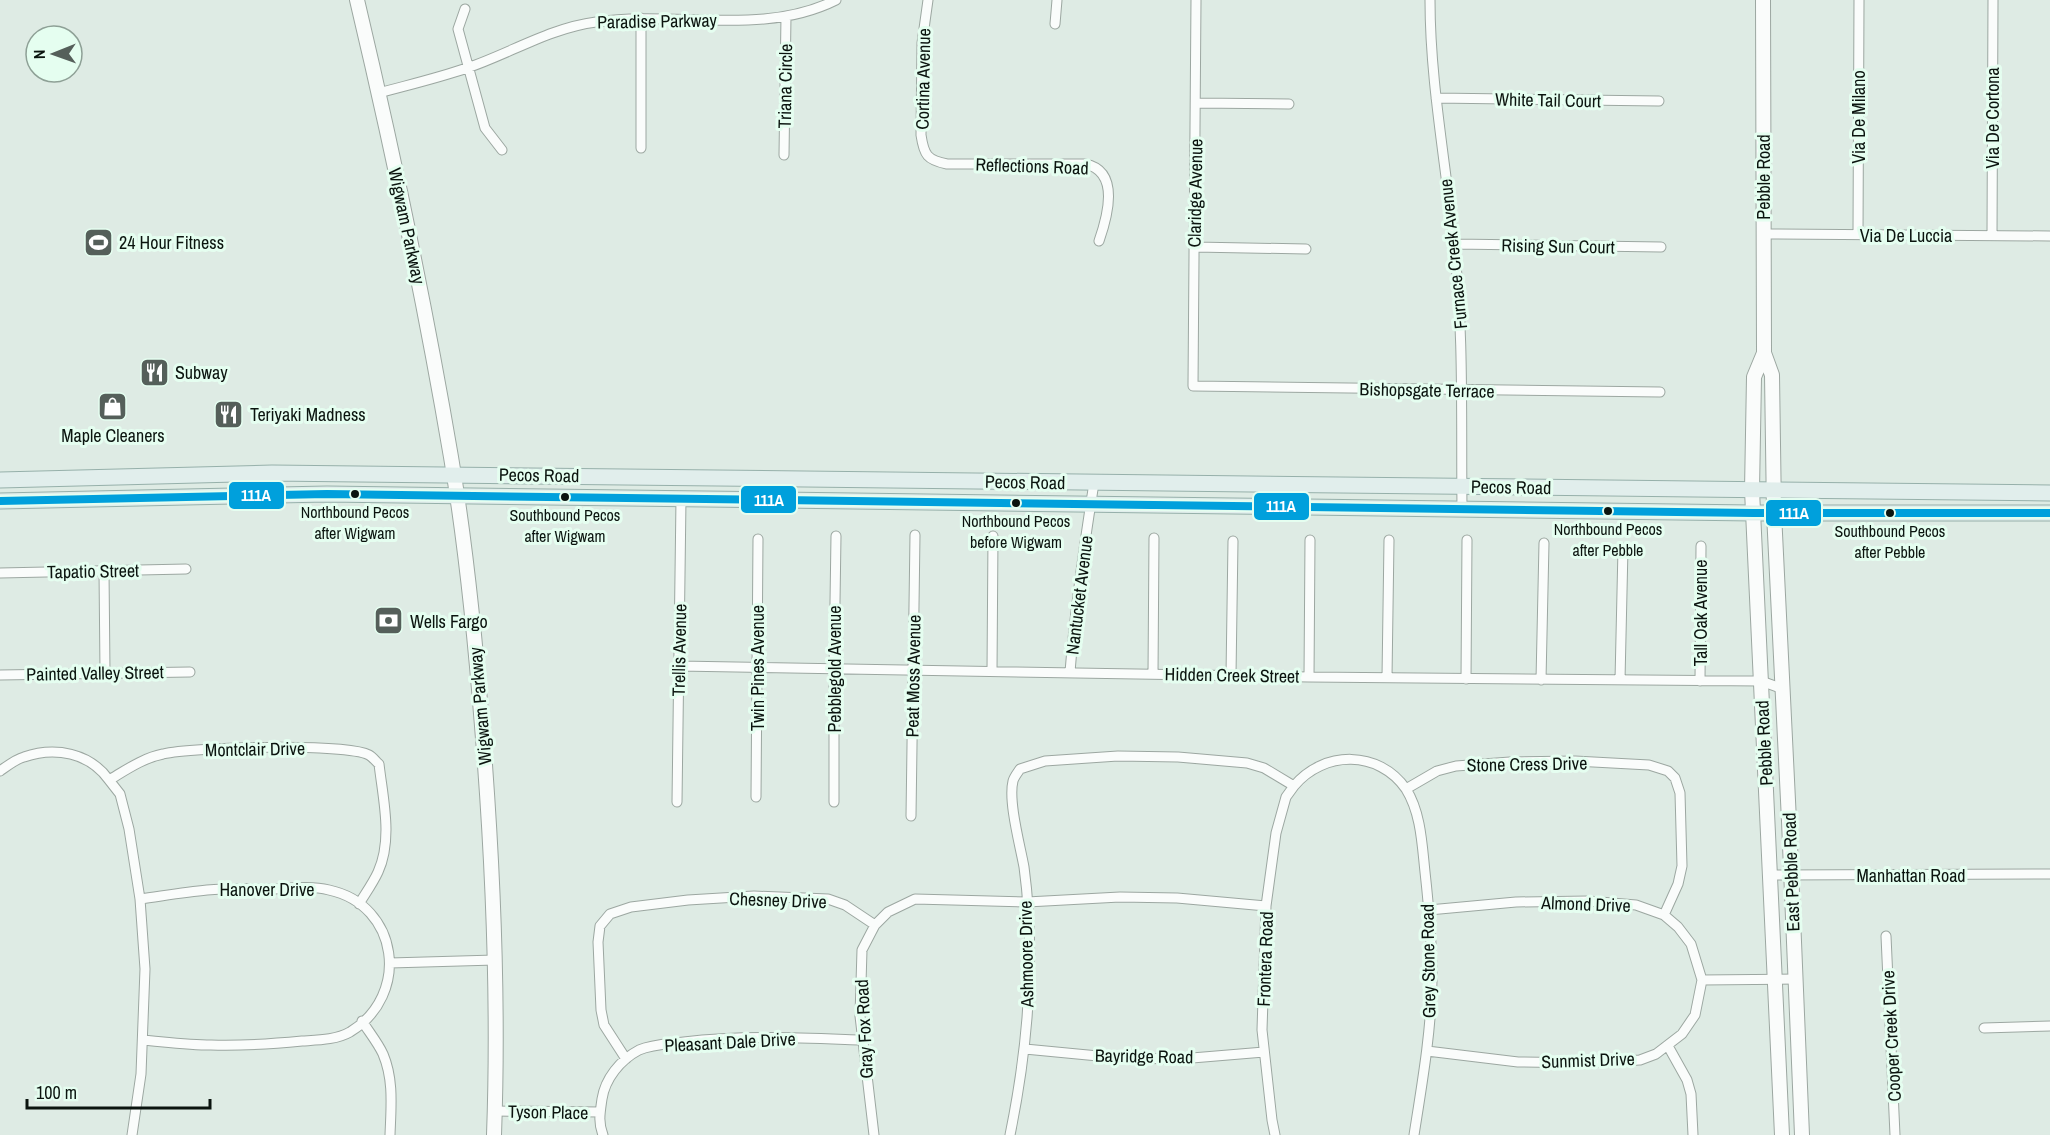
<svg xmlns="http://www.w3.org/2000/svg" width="2050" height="1135" font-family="'Archivo Narrow',sans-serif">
<rect width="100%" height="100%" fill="#deebe4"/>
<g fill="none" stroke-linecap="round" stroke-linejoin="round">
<defs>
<path id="street" d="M928,0L922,43L921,135C924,155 927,160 947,164H1085C1121,171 1107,218 1099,241
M1196,0L1193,386L1660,392
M1430,0C1430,82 1446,163 1454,245C1464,332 1461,420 1462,509
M465,9L458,29L485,128L502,150
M1055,24L1057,0
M379,93C408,85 438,78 467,68C511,53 550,28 596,22C676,10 762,37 836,0
M1436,98L1659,101
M1196,103L1289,104
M641,148V18
M784,155L786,16
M1763,234L2050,236
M1858,234L1859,0
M1992,235L1993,0
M1454,244L1661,247
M1195,247L1306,249
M104,571L105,672
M0,573L186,569
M679,666L1309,677L1761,681L1783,689
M992,671L993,536
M1070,672C1075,609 1084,546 1094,483
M1153,674L1154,538
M0,675L190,672
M1231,675L1233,541
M1309,677L1310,540
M1387,677L1389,540
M1466,679L1467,540
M1541,680L1544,543
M1620,680L1623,548
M1700,681L1701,546
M0,771C7,766 16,759 24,757C55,746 90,753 109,780C126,770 143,758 163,754C192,747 346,743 369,755C373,757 376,762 379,764C383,799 393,839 378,872C373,883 365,894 359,904
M109,780L120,794L129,829L140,899L145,969L141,1074L132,1135
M1406,789C1421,813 1422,844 1425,872C1429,908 1432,945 1432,981C1431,1033 1422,1084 1414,1135
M756,797L758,539
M677,802L681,499
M834,802V668L836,536
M911,816L915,535
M1771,875L2050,874
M140,899C162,896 185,892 207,890C229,888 253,889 275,889C293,888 312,886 329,890C399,905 411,995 350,1032C336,1040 317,1040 302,1041C271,1044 241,1046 211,1045C189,1045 166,1042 143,1040
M1886,936L1895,1135
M390,963L495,960
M1702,980L1796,979
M362,1021C369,1032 378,1043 383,1054C394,1080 391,1107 390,1135
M1984,1028L2050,1026
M1668,1046L1687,1080L1691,1094L1693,1135
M1025,1049L1119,1058L1180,1059L1264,1052
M1427,1051L1518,1062L1585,1063L1640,1060L1656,1054L1682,1034L1695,1015L1702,980L1691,944L1678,927L1664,915L1636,905L1588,901L1516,902L1429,910
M626,1059L604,1025L601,1010L598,942L600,926L610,914L631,907L688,900L754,896L828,899L845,905L875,925
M495,1111L600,1112
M603,1135C598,1122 600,1113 602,1099C605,1079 620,1060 639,1050C653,1044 669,1044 684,1042C743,1035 802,1038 862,1040
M874,1135L860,1016L862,950L875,925L888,912L915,899L1027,902L1120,897L1177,898L1266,906
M1010,1135C1028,1047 1036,956 1024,867C1020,845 1008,801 1013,781C1014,777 1018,772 1020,769L1045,761L1118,756L1178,757L1247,763L1264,768L1294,786C1324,750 1379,750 1406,789L1437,771L1456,766L1510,762L1575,761L1649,765L1668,771L1675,778L1680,793L1682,866L1678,884L1664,915
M1275,1135L1272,1120L1262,1030L1266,906L1276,833L1286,797L1294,786"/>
<path id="secondary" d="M357,0C393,152 425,304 451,457C466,546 475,636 482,726C493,862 499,999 494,1135
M1763,0L1764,353L1772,375L1774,513L1789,821L1802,1135
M1764,353L1754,377L1752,490L1782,1135"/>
<path id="primary" d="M0,480L272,473L2050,493
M0,501L327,494L1753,513H2050"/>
</defs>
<use href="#street" stroke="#9ca7a1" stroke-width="11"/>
<use href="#secondary" stroke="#9ca7a1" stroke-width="16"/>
<use href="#primary" stroke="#96b0aa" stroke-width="17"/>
<use href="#street" stroke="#fafcfb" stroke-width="9"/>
<use href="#secondary" stroke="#fafcfb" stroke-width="14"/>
<use href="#primary" stroke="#e1eeec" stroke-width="15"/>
<defs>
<path id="bus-1" d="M0,501L327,494L1753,513H2050"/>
</defs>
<use href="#bus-1" stroke="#e5fef0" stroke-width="12"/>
<use href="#bus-1" stroke="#00a0dc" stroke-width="8"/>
</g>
<defs>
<symbol id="stadium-square" viewBox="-11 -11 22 22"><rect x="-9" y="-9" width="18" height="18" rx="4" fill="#555f5a" stroke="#e5fef0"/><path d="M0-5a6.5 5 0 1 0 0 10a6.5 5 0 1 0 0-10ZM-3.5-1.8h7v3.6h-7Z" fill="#fff"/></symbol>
<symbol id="restaurant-square" viewBox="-11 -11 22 22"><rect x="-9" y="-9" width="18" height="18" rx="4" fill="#555f5a" stroke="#e5fef0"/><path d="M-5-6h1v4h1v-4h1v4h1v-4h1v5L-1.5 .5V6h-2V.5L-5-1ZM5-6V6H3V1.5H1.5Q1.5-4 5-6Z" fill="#fff"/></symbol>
<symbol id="shop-square" viewBox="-11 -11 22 22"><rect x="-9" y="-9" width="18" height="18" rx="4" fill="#555f5a" stroke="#e5fef0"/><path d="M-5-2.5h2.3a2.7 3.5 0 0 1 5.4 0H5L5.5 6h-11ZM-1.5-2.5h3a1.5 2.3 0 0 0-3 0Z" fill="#fff"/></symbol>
<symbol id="bank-square" viewBox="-11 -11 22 22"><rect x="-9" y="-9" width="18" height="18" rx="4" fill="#555f5a" stroke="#e5fef0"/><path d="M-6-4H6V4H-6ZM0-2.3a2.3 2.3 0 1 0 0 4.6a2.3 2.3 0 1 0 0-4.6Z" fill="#fff"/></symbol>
</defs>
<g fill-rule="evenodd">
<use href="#stadium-square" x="82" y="226" width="33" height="33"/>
<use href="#restaurant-square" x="138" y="356" width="33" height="33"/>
<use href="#shop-square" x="96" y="390" width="33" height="33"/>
<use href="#restaurant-square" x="212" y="398" width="33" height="33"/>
<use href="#bank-square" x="372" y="604" width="33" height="33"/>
</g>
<g fill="#0b140f" stroke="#e5fef0" stroke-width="2">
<circle cx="355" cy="494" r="5"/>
<circle cx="565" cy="497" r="5"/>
<circle cx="1016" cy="503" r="5"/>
<circle cx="1608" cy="511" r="5"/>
<circle cx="1890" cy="513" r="5"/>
</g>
<g text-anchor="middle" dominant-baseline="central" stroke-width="6" stroke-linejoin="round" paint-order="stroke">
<g font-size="16" fill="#0b140f" stroke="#e5fef0">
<text x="355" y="512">Northbound Pecos<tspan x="355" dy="21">after Wigwam</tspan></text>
<text x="565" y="515">Southbound Pecos<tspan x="565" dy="21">after Wigwam</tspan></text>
<text x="1016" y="521">Northbound Pecos<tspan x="1016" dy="21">before Wigwam</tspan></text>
<text x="1608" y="529">Northbound Pecos<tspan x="1608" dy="21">after Pebble</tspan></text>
<text x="1890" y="531">Southbound Pecos<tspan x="1890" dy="21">after Pebble</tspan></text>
</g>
<g font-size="18" fill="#0b140f" stroke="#e5fef0">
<text transform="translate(657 21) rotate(-1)">Paradise Parkway</text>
<text transform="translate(923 79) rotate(-89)">Cortina Avenue</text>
<text transform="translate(785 86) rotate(-89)">Triana Circle</text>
<text transform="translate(1548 100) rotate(1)">White Tail Court</text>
<text transform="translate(1858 117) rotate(-90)">Via De Milano</text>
<text transform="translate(1992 118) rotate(-90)">Via De Cortona</text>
<text transform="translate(1032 166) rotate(2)">Reflections Road</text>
<text transform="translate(1763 177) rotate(-90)">Pebble Road</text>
<text transform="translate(1195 193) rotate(-89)">Claridge Avenue</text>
<text transform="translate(407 226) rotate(78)">Wigwam Parkway</text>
<text x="1906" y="235">Via De Luccia</text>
<text transform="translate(1558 246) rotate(1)">Rising Sun Court</text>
<text transform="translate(1453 254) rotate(-96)">Furnace Creek Avenue</text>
<text transform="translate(1427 390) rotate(1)">Bishopsgate Terrace</text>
<text transform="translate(539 475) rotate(1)">Pecos Road</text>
<text transform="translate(1025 482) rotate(1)">Pecos Road</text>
<text transform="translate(1511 487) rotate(1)">Pecos Road</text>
<text transform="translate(93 571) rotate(-1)">Tapatio Street</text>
<text transform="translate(1079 595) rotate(-83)">Nantucket Avenue</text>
<text transform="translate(1700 613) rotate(-90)">Tall Oak Avenue</text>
<text transform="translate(679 650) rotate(-89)">Trellis Avenue</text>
<text transform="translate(757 668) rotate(-90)">Twin Pines Avenue</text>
<text transform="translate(834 669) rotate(-90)">Pebblegold Avenue</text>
<text transform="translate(95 673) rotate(-1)">Painted Valley Street</text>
<text transform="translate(1232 675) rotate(1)">Hidden Creek Street</text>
<text transform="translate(913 676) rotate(-89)">Peat Moss Avenue</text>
<text transform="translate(480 706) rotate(-95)">Wigwam Parkway</text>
<text transform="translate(1764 743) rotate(-93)">Pebble Road</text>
<text transform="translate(255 749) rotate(-1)">Montclair Drive</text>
<text transform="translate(1527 764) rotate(-1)">Stone Cress Drive</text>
<text transform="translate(1791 872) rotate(-92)">East Pebble Road</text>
<text x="1911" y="875">Manhattan Road</text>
<text x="267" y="889">Hanover Drive</text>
<text transform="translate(778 900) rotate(2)">Chesney Drive</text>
<text transform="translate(1586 904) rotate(2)">Almond Drive</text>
<text transform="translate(1026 954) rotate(-91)">Ashmoore Drive</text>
<text transform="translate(1265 959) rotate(-88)">Frontera Road</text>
<text transform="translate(1428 961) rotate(-91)">Grey Stone Road</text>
<text transform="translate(864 1029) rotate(-93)">Gray Fox Road</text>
<text transform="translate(1891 1036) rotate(-93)">Cooper Creek Drive</text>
<text transform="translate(730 1042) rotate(-3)">Pleasant Dale Drive</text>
<text transform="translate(1144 1056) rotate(1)">Bayridge Road</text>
<text transform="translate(1588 1060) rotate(-2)">Sunmist Drive</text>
<text transform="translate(548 1112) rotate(1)">Tyson Place</text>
</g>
<g font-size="18" fill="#0b140f" stroke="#e5fef0" text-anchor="start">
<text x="119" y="242">24 Hour Fitness</text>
<text x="175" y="372">Subway</text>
<text x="250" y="414">Teriyaki Madness</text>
<text x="113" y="435" text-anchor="middle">Maple Cleaners</text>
<text x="410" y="621">Wells Fargo</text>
</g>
</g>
<g stroke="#e5fef0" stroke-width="2">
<rect x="228" y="481" width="57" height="29" rx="6" fill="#00a0dc"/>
<rect x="740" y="485" width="57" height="29" rx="6" fill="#00a0dc"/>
<rect x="1253" y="492" width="57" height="29" rx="6" fill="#00a0dc"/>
<rect x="1765" y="499" width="57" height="28" rx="6" fill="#00a0dc"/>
</g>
<g font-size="16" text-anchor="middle" font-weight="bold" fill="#fff">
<text x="256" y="501">111A</text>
<text x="769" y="506">111A</text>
<text x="1281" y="512">111A</text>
<text x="1794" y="519">111A</text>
</g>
<g transform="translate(54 54) rotate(269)"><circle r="28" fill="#e5fef0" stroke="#8ea096" stroke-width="1.5"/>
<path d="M0-4.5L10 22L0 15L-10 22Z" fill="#555f5a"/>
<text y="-9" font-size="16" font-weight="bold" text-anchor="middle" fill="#0b140f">N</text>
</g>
<path d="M27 1099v9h183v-9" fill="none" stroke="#0b140f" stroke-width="3"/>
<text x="36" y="1099" font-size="18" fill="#0b140f" stroke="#e5fef0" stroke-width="4.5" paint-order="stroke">100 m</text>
</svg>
